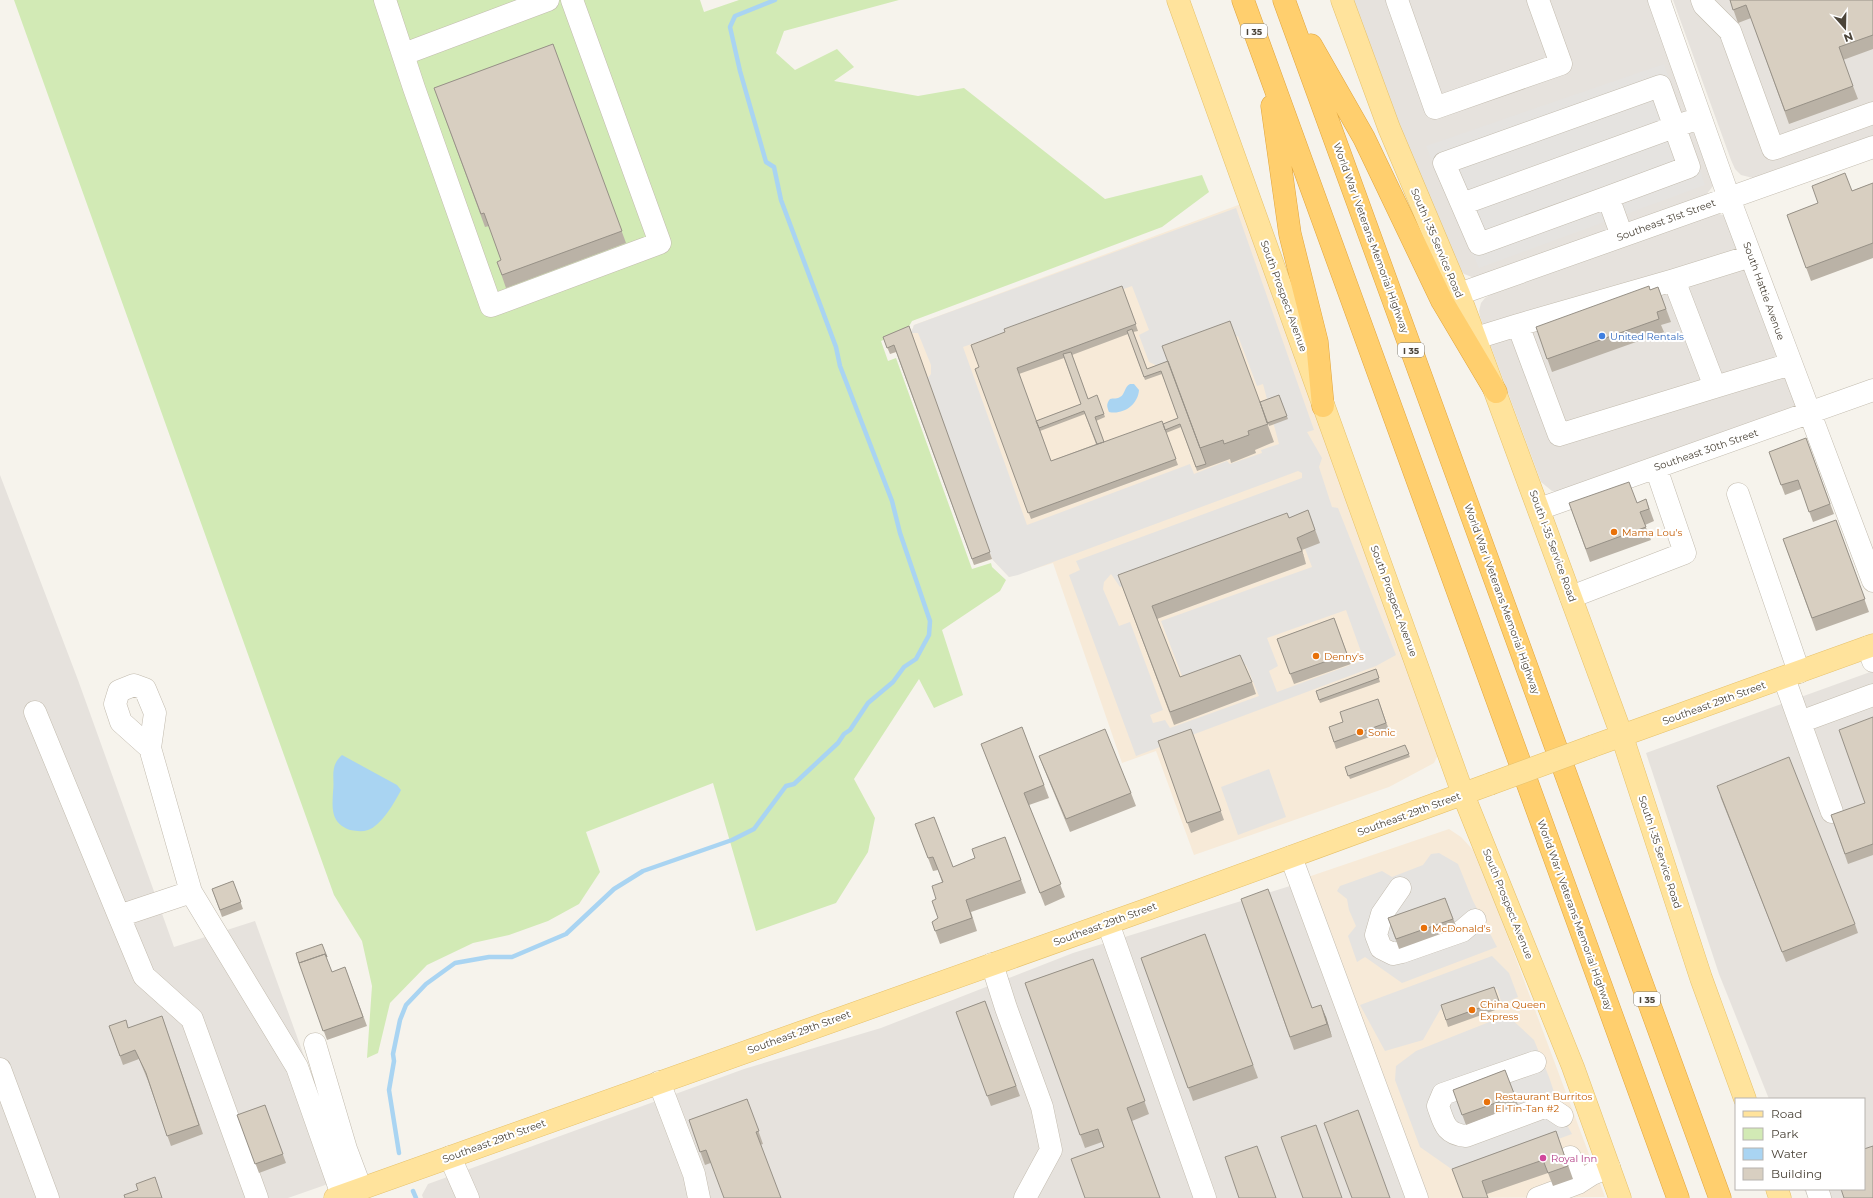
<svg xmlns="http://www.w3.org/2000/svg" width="1873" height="1198" font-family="Montserrat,sans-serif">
<rect width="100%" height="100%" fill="#f6f3ec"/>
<path fill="#f7ead8" d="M1241,204L1438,755L1434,763L1389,787L1194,855L1156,751L1122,763L1053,563L1009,577L992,559L974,565L897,352L890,354L885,344L911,333L914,325Z
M1449,829L1461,837L1473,850L1498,911L1605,1197L1427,1198L1308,877Z"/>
<path fill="#e6e2dd" d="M1353,0H1653L1715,180L1713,186L1706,195L1478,277H1472L1464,274L1460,270L1403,136Z
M1673,0H1873V137L1757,179L1741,175L1735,169L1731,160Z
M1719,214L1726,216L1798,403L1795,409L1560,491H1552L1541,482L1480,317L1479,311L1481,303L1485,298L1492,294L1710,215Z
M0,475L78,680L174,947L255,921L348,1177L288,1198H0Z
M1873,671V1198H1808L1804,1189H1864V1099H1769L1719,974L1646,753Z
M1290,886L1408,1198H423L422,1195L428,1184L744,1069L881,1028L1073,953Z"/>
<path fill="#d2eab5" d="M14,0H700L704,12L739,0H899L784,31L776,53L795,70L837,49L854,67L834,81L918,96L964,88L1105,199L1202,175L1209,192L1162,227L912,321L907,330L881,341L888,361L896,358L972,569L991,563L992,567L1006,580L1000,591L942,630L963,695L934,708L919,679L854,779L875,818L868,852L836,903L756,931L713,783L586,832L600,872L579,904L548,921L509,935L473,943L427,965L390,1003L378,1053L367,1058L372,986L362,941L334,895Z"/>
<path fill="#e5e3e0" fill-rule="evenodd" d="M1664,64L1705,185L1479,268L1426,146Z
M1236,208L1314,430L1307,432L1322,458L1319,467L1332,507L1338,508L1396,655L1376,666L1136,756L1069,575L1080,570L1076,561L1302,478V473L1298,471L1018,575L1009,577L992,559L928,378L931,374V365L918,333H911L914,325ZM1132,286L1149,330L1139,335L1149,362L1158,366L1238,336L1257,386L1263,384L1279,444L1261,450L1262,453L1230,464L1227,461L1194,474L1190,464L1027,525L963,347ZM1294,520L1312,567L1161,621L1182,676L1190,675L1193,683L1246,665L1259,696L1170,728L1165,720L1153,723L1150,715L1163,710L1130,622L1119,626L1103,589L1104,582L1111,574L1120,587ZM1346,610L1364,660L1277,692L1269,671L1278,666L1267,638Z
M1269,769L1286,817L1238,835L1221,787Z
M1439,853L1458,864L1473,901L1497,947L1402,983L1365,957L1357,962L1348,936L1356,926L1349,910L1347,899L1337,891L1340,886L1382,871L1392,877L1423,865L1431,854Z
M1492,956L1509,973L1518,997L1502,1004L1497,989L1440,1010L1423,1040L1385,1051L1360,1005Z
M1507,1015L1534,1040L1549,1077L1562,1116L1572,1134L1460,1175L1420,1147L1395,1080L1396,1066L1416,1051Z"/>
<path fill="#a9d4f2" d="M1130,384H1134L1139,390C1138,405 1123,415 1109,412C1107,407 1106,404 1110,399C1113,398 1118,399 1120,397C1125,395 1124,387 1130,384Z
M342,755L397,785L401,790C395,802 381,826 368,830C362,832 356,831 350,830C331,823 332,809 333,792C335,777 329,767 342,755Z"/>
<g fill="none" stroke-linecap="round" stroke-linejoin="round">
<path stroke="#a9d4f2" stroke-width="4.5" d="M399,1153L389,1090L394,1061L393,1054L400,1020L406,1005L426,984L455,963L489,957H512L566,934L614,889L643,871L732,840L754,829L786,786L794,784L838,743L844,734L850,730L868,703L893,682L904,667L916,659L929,635L930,621L900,533L892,501L840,366L836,347L781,200L774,167L766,162L740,71L730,27L735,16L775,0
M413,1191L416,1198"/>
<defs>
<path id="minor" d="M385,0L414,88L491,306L660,243L572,0
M1397,0L1435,108L1561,64L1538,0
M1659,0L1729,198L1873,581
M1702,0L1704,5L1730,31L1773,149L1873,113
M404,54L548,0
M1608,197L1479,244L1444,163L1660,86L1689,167L1608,197L1622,236
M1462,204L1688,122
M1459,294L1873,147
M1518,325L1674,280L1751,256
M1476,338L1518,325L1559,435L1715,387L1674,280
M1715,387L1791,364
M1738,494L1799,672
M1539,509L1873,390
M1571,597L1685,553L1656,468
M1868,647L1873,661
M1784,678L1832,812
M35,712L119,916L191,892L150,748L155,713L145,689L134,685L119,691L115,704L121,722L150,748
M1800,722L1873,695
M1291,857L1417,1198
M1400,888L1382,914L1376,935L1381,948L1393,954L1402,952L1462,931L1475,920
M191,892L297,1067L342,1195
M119,916L144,976L192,1019L257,1198
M1108,923L1205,1198
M992,964L1006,1008L1042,1107L1051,1150L1025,1198
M315,1044L346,1149L361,1189
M1535,1062L1443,1094L1438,1106C1444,1123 1445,1134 1466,1136L1547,1106L1562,1116
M0,1069L48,1198
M659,1082L694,1174L699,1198
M450,1157L468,1198
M1570,1157L1578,1183
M1817,1189L1820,1198
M1538,1198L1578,1183L1592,1174L1609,1167"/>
<path id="major" d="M1178,0L1463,794L1573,1067L1620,1198
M1342,0L1389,128L1459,294L1622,736L1701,978L1745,1099
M1593,746L1873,645
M1777,1189L1780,1198
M335,1198L1148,909L1490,784"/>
<path id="highway" d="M1243,0L1678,1198
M1284,0L1720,1198
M1311,45L1364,138L1442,301L1496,392
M1272,106L1290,234L1317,342L1323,406"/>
</defs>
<use href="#minor" stroke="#c2bbae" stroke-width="23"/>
<use href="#major" stroke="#e6c16a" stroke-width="23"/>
<use href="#highway" stroke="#e0a43c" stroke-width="23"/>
<use href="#minor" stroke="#fff" stroke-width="22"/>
<use href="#major" stroke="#ffe39c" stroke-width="22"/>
<use href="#highway" stroke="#ffcf6e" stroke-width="22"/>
<defs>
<path id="major-bridge" d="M1490,784L1593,746"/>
</defs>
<use href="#major-bridge" stroke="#e6c16a" stroke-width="23" stroke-linecap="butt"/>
<use href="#major-bridge" stroke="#ffe39c" stroke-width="22"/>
</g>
<path fill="#bab2a6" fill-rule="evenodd" d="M1730,0H1873V49L1843,60L1858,99L1789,124L1751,18L1738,23Z
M553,44L626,243L506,288L497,262L501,260L489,226L485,227L434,88Z
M1873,183V258L1811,281L1787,215Z
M1122,286L1138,331L1133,332L1147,369L1168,361L1230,321L1274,442L1255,450L1256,453L1231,463L1230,459L1197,471L1181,427L1166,433L1178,465L1031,519L975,369L979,367L1005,332ZM1128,334L1145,380L1162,374L1178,418L1163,424L1104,442L1096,421L1105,417L1104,414L1088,399L1072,355ZM1064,358L1081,404L1036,421L1019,374ZM1085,414L1096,444L1051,461L1040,431Z
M1658,287L1671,322L1661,325L1664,332L1552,372L1536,327Z
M909,326L992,559L974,565L896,352L890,354L883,337Z
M1279,395L1288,419L1269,426L1260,402Z
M1806,438L1834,514L1813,522L1801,489L1785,495L1769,452Z
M1646,499L1654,521L1645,525L1651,540L1590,562L1569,503H1637Z
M1308,510L1320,543L1302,550L1306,564L1157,619L1180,677L1252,682L1256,694L1174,725L1118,575L1289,518Z
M1836,520L1869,612L1816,631L1783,539Z
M1334,618L1351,664L1294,684L1277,639Z
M1376,669L1380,682L1320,703L1316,691Z
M1378,699L1389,730L1336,749L1329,727L1343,722Z
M1873,717V855L1848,864L1831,815L1865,803Z
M1022,727L1049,798L1029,805L1065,897L1045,906L981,744Z
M1191,729L1224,820L1191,833L1158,741Z
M1405,745L1410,757L1350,779L1345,767Z
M1039,756L1131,793L1136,806L1070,832L1044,769Z
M1720,796L1855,924L1858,933L1786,962Z
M915,824L953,867L975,858L1005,837L1026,893L971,912L977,931L940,944L932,922L938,918L942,882L938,870L933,871Z
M233,881L243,909L222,917L212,889Z
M1445,898L1457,928L1399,949L1388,918Z
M1241,899L1312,1008L1326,1017L1332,1037L1294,1050Z
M1205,934L1258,1078L1193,1101L1141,958Z
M296,953L332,972L345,967L367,1026L327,1040Z
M1093,959L1149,1114L1132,1121L1104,1147L1102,1142L1085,1148L1025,983Z
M1494,987L1501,1008L1448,1027L1441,1005Z
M985,1001L1020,1096L991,1106L956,1012Z
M162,1016L203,1134L171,1146L148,1081L139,1059L123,1065L109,1026L129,1028Z
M1505,1070L1518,1105L1466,1125L1453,1090Z
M747,1099L763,1144L705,1165L689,1120Z
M265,1105L286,1163L259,1173L237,1115Z
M1556,1131L1573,1179L1553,1186L1548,1173L1487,1194L1452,1169Z"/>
<path fill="#979187" d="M1297,538L1302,550L1306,564L1302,551Z
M1321,1005L1326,1017L1332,1037L1327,1024Z"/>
<path fill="#d8cfc1" stroke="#979187" d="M1730,0H1873V35L1839,47L1853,86L1785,111L1746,5L1733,10Z
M553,44L622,231L502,275L497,262L501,260L484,213L481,214L434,88Z
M1845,173L1852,191L1873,183V243L1806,268L1787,215L1818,203L1812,186Z
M1122,286L1136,324L1017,368L1051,461L1162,421L1176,459L1028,513L975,369L979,367L971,345L1005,332L1004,329Z
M1649,286L1650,290L1658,287L1666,309L1657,312L1659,319L1547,359L1536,327Z
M1230,321L1268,424L1248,431L1249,435L1224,444L1223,440L1200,448L1162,346Z
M909,326L990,552L972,559L894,345L887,348L883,337Z
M1132,329L1147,369L1168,361L1206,464L1196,467L1180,424L1165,430L1163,424L1178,418L1161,371L1144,377L1127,331Z
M1071,352L1088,399L1097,395L1104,414L1095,417L1104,442L1097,444L1084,411L1039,428L1036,421L1081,404L1063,354Z
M1279,395L1287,416L1267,423L1260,402Z
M1806,438L1830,504L1809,512L1798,480L1781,485L1769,452Z
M1629,482L1637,503L1646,499L1649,509L1640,512L1646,527L1586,549L1569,503Z
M1308,510L1315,530L1297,538L1302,551L1152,606L1180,677L1240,655L1252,682L1170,712L1118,575L1287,513L1289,518Z
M1836,520L1865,599L1812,618L1783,539Z
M1334,618L1347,654L1290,674L1277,639Z
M1376,669L1379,678L1319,700L1316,691Z
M1378,699L1386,723L1334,742L1329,727L1343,722L1340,712Z
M1873,717V844L1845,854L1831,815L1865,803L1839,730Z
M1022,727L1044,785L1024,793L1061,884L1040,893L981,744Z
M1105,729L1131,793L1066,819L1039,756Z
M1191,729L1221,811L1187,823L1158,741Z
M1405,745L1409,754L1348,776L1345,767Z
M1789,757L1855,924L1782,952L1717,786Z
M934,817L953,867L975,858L972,849L1005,837L1021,880L966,900L972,918L935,931L932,922L938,918L932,901L936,899L932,886L943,882L933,857L928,858L915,824Z
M233,881L241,902L220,910L212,889Z
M1268,889L1312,1008L1321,1005L1327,1024L1290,1037L1241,899Z
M1445,898L1453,919L1396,939L1388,918Z
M1205,934L1253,1065L1188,1088L1141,958Z
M322,944L327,957L325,954L299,963L296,953Z
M325,954L332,972L345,967L363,1017L323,1031L299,963Z
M1093,959L1145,1101L1127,1108L1160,1198H1085L1071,1159L1104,1147L1098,1129L1080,1135L1025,983Z
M1494,987L1499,1001L1446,1020L1441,1005Z
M985,1001L1016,1086L987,1096L956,1012Z
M162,1016L199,1125L167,1136L146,1073L135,1050L120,1056L109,1026L126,1020L128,1028Z
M1505,1070L1515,1096L1462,1115L1453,1090Z
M747,1099L759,1131L756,1132L781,1198H724L706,1150L700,1152L689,1120Z
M265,1105L283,1154L255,1164L237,1115Z
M1358,1110L1390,1198H1352L1324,1123Z
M1316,1125L1342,1198H1303L1281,1137Z
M1556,1131L1568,1166L1548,1173L1543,1160L1482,1181L1488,1198H1463L1452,1169Z
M1257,1146L1276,1198H1239L1225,1157Z
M1873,1146V1198H1844L1841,1189H1864V1149Z
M155,1177L162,1198H125L124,1195L138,1190L136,1184Z"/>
<circle fill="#3f7fe0" stroke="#fff" stroke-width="1.5" cx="1602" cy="336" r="4"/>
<g fill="#e8710a" stroke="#fff" stroke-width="1.5">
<circle cx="1614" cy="532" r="4"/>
<circle cx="1316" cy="656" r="4"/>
<circle cx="1360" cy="732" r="4"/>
<circle cx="1424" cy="928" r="4"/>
<circle cx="1472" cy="1010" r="4"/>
<circle cx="1487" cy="1102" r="4"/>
</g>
<circle fill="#d1479c" stroke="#fff" stroke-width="1.5" cx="1543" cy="1158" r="4"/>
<g text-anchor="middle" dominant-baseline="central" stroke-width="4" stroke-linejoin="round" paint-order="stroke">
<g fill="#fff" stroke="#817c74" stroke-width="1">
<rect x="1241" y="24" width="26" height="14" rx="3"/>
<rect x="1398" y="343" width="26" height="14" rx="3"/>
<rect x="1634" y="992" width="26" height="14" rx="3"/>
</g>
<g font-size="9" font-weight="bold" fill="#4b4439">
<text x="1254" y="31">I 35</text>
<text x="1411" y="350">I 35</text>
<text x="1647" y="999">I 35</text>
</g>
<g font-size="10" fill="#4b4439" stroke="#fff">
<text transform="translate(1666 220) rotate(-20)">Southeast 31st Street</text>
<text transform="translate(1371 238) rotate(70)">World War I Veterans Memorial Highway</text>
<text transform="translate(1437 243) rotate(67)">South I-35 Service Road</text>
<text transform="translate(1764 291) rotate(70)">South Hattie Avenue</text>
<text transform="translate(1284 296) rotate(70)">South Prospect Avenue</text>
<text transform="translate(1706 450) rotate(-19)">Southeast 30th Street</text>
<text transform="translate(1553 546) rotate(70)">South I-35 Service Road</text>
<text transform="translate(1502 599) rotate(70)">World War I Veterans Memorial Highway</text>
<text transform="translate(1394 601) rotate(70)">South Prospect Avenue</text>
<text transform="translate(1714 703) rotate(-20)">Southeast 29th Street</text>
<text transform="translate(1409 814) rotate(-20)">Southeast 29th Street</text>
<text transform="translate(1660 852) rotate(72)">South I-35 Service Road</text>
<text transform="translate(1508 904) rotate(68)">South Prospect Avenue</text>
<text transform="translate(1575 915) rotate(70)">World War I Veterans Memorial Highway</text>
<text transform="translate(1105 924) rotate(-20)">Southeast 29th Street</text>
<text transform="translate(799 1032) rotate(-20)">Southeast 29th Street</text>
<text transform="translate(494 1141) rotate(-20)">Southeast 29th Street</text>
</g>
<g font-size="10" fill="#366cbe" stroke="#fff" text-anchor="start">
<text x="1610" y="336">United Rentals</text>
</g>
<g font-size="10" fill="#c56008" stroke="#fff" text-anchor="start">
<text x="1622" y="532">Mama Lou's</text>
<text x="1324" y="656">Denny's</text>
<text x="1368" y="732">Sonic</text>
<text x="1432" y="928">McDonald's</text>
<text x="1480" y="1004">China Queen<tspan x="1480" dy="12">Express</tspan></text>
<text x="1495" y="1096">Restaurant Burritos<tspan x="1495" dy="12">El Tin-Tan #2</tspan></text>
</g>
<g font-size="10" fill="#b23c85" stroke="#fff" text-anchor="start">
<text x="1551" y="1158">Royal Inn</text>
</g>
</g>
<rect x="1735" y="1098" width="130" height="92" fill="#ffffff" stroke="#b7b4b0"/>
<rect x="1743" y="1111" width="20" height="6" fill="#ffe39c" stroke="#b7b4b0"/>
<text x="1771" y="1118" font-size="12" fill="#4b4439">Road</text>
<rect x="1743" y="1128" width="20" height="12" fill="#d2eab5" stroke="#b7b4b0"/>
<text x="1771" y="1138" font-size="12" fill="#4b4439">Park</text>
<rect x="1743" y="1148" width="20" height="12" fill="#a9d4f2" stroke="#b7b4b0"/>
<text x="1771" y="1158" font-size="12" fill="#4b4439">Water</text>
<rect x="1743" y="1168" width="20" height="12" fill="#d8cfc1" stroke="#b7b4b0"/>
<text x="1771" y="1178" font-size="12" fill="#4b4439">Building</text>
<g transform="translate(1845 28) rotate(160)" stroke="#ffffff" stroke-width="3" paint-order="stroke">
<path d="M0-3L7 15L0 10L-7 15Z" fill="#4b4439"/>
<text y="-6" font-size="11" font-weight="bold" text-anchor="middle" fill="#4b4439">N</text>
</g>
</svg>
